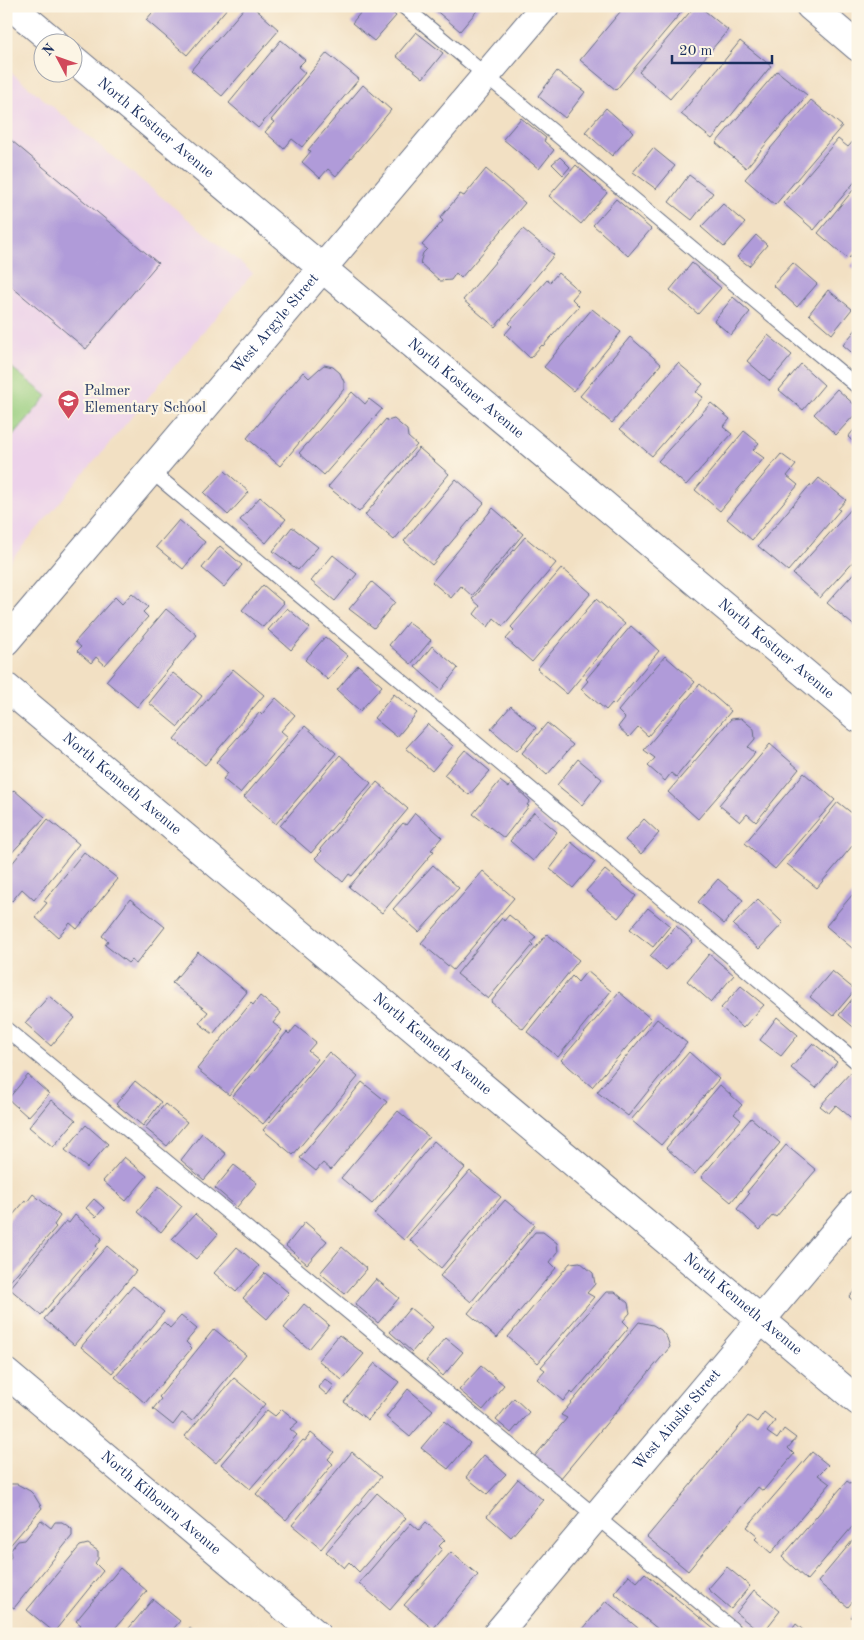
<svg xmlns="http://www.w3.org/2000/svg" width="864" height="1640" font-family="'Old Standard TT',serif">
<rect width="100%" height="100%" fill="#fcf5e5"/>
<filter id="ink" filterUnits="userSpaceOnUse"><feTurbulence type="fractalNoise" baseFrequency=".02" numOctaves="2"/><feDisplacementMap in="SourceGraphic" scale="10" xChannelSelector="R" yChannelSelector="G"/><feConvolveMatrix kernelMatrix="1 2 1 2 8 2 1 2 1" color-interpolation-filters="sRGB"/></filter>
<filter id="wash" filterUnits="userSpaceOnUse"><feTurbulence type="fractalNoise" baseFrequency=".0096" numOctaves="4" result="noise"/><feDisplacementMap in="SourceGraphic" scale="20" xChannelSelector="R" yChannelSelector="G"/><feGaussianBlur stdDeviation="1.12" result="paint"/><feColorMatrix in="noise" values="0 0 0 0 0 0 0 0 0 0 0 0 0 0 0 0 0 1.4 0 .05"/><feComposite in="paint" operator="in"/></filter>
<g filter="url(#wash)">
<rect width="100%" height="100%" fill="#f2e0c3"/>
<path fill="#ecd1ea" d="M6,68L253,273L6,566Z"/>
<path fill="#98ce7f" stroke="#5a7e6e" d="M6,363L47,396L6,444Z"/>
<g id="blocks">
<path fill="#b09bd9" d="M158,6H229L187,55L146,20Z
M246,6H252L279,30L222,96L191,70Z
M366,6H385L396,16L374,41L352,23Z
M435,6H481L460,31L433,8Z
M625,6H683L684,9L616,90L580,60Z
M695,6H699L728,30L670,99L639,72Z
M416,32L443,53L423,78L396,56Z
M281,40L305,60L298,67L305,73L258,128L229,103Z
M740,41L771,66L712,139L681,114Z
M327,53L359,79L302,147L292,139L284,149L265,132L274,122L271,120Z
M557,71L585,92L565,118L538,96Z
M777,71L807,95L746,168L716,143Z
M363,85L391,110L336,176L328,169L320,178L302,162L311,151L308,150Z
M811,100L842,126L775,205L745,179Z
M606,108L633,132L612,156L585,132Z
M521,118L546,138L544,141L554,150L539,169L503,139Z
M6,136L158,263L86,349L6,282Z
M856,138L858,139V178L814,230L783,203L838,139L848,147Z
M653,148L675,166L656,189L633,172Z
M560,157L570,167L563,175L552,164Z
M576,165L607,193L581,224L549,196Z
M486,169L525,203L461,278L456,273L451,280L440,281L420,263L423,253L427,249L422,245L443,221L440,218L460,194L464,196Z
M689,175L713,193L692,220L669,202Z
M858,184V248L848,259L818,233Z
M616,199L651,229L628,256L593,225Z
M723,204L745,223L724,247L701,227Z
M523,229L554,255L495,327L463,300Z
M756,235L767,245L749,266L737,257Z
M858,258V272L851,266Z
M692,263L721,288L698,314L670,290Z
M793,263L817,284L797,307L773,285Z
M558,273L579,291L572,299L579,306L543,346L542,345L530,358L505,334L512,326L509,323L547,280L550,282Z
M828,290L852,309L832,334L809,314Z
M733,297L750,312L731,335L714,321Z
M592,309L621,332L573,391L544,367Z
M858,327V358L843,345Z
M768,335L792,355L770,381L747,361Z
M630,337L661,364L612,423L580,396Z
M678,363L703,384L696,392L703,397L652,456L620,429Z
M801,364L824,385L803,410L779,390Z
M324,365L333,367L340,373L344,382V389L280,466L247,438L303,372L309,378L319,369Z
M837,389L858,408V411L836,435L814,414Z
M352,392L365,404L369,399L382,409L324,475L299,453Z
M711,403L730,419L723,427L732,434L686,485L658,461Z
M386,419L387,421L394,419L407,430L408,437L417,445L359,512L328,487Z
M858,425V446L848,437Z
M744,431L759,443L753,450L764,458L720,511L695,490Z
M419,448L449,474L394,540L365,515Z
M781,454L796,465L787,476L798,485L752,540L727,519Z
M225,471L249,492L228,515L204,493Z
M819,478L846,500L838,509L840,510L788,571L758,546L810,485L812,486Z
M456,479L484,503L432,565L404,541Z
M260,497L286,519L266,543L240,520Z
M853,507L858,511V556L820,598L793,574Z
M493,508L523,534L472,596L461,586L451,598L432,582Z
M179,520L205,542L183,569L156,547Z
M292,527L318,547L298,570L273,551Z
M525,537L556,563L503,626L494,618L488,627L474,614L480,606L472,599Z
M220,546L242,565L224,587L202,568Z
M333,555L357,574L335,601L311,581Z
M562,568L591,593L532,662L506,639L514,630L511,627Z
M858,568V629L827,603Z
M372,582L395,602L374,628L349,609Z
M263,585L284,603L263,627L242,610Z
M132,593L148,607L143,612L148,617L105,665L96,657L91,663L77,651L81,647L75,642L115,597L122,604Z
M596,599L625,624L567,694L537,669Z
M287,608L310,628L291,650L268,630Z
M166,609L197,635L137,707L106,681Z
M408,622L431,640L411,664L389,645Z
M631,626L659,651L614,705L612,703L606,710L581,689L588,681L586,679Z
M325,637L348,656L328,680L305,660Z
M432,646L458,668L441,690L415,667Z
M665,656L695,682L648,736L638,727L629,737L618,727L625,718L618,711Z
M358,665L382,686L360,711L337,690Z
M233,669L264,695L205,765L174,739Z
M173,673L202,696L178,727L149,703Z
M700,684L731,711L676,777L671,773L665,781L648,766L655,758L644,750Z
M394,694L417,713L397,737L374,718Z
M276,698L295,715L281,731L288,737L240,793L223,779L228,773L216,762L260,712L262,714Z
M511,706L536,728L517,751L491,729Z
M741,718L754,729L755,739L748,747L755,753L698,819L668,792L731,719Z
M547,723L573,745L547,775L522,753Z
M428,724L453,746L432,771L406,748Z
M305,726L336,753L276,824L244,797Z
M770,744L799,769L756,822L747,814L740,822L719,805Z
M465,750L490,771L469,795L444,775Z
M340,755L371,783L311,853L280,826Z
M578,759L602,779L582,805L557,785Z
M804,773L835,800L775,869L745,843Z
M500,781L509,788L511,783L530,801L527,805L529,806L504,838L473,814Z
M377,782L408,809L352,876L349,874L343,882L315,858L322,851L320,849Z
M14,790L45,817L6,859V798Z
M838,802L858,818V839L817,888L787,864Z
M534,812L557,832L533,861L510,841Z
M415,813L442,837L431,850L434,851L382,913L349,887L403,823L406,825Z
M48,819L79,844L34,900L22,889L12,901L6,896V871Z
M644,819L659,833L641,854L625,840Z
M571,842L595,862L573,888L550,869Z
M84,852L118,879L77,929L70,923L58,937L35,917L47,903L44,901Z
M433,865L459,888L419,932L393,909Z
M605,870L636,896L618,918L586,891Z
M483,871L514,898L453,970L421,943Z
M718,879L743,900L724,924L698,902Z
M858,888V953L826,926Z
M130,899L165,927L136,964L131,960L128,963L105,945L108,941L102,936Z
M758,899L783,923L759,949L733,925Z
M648,908L670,926L653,947L630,929Z
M509,915L536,937L531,943L533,945L488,999L457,974L502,918L504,921Z
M676,926L693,941L666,970L650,956Z
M547,934L579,960L523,1029L491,1002Z
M198,952L247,992L213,1034L199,1023L208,1012L172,983Z
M709,954L734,975L711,1002L687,981Z
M587,971L611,991L558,1057L527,1032L572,976L578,982Z
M832,971L855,990L833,1016L810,997Z
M741,986L764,1005L743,1028L721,1008Z
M619,992L651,1019L592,1087L561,1060Z
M858,992V1031L839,1015Z
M49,996L75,1018L51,1046L25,1023Z
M260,996L281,1013L273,1023L282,1030L229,1095L197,1069L251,1003L253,1005Z
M777,1017L798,1035L781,1056L760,1040Z
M657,1019L687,1043L628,1116L597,1092Z
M296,1026L316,1042L308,1051L318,1059L263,1124L232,1097L287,1032L289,1034Z
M813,1043L837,1062L816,1088L791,1068Z
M329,1052L358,1077L293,1155L263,1130Z
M689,1052L719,1079L661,1145L631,1120Z
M6,1060L13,1065L6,1074Z
M851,1072L858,1078V1119L856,1122L836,1105L829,1113L820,1106Z
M28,1075L49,1094L28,1117L8,1099Z
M135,1081L161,1102L143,1126L116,1104Z
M362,1082L387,1102L331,1170L323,1163L316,1171L300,1158Z
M720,1085L742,1105L734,1114L741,1120L695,1174L666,1148Z
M51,1100L76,1120L53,1147L29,1127Z
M165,1104L187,1122L167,1146L145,1128Z
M398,1111L429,1137L372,1204L341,1178Z
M751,1118L780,1143L731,1202L701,1177Z
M86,1125L108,1144L87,1168L65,1150Z
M202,1133L226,1154L204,1180L181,1160Z
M434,1141L465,1168L404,1240L374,1214Z
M786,1145L816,1170L776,1217L773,1215L760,1230L737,1209L749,1194L747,1192Z
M124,1157L147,1176L126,1201L103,1181Z
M234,1165L257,1183L237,1207L215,1188Z
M470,1171L501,1197L441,1268L410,1240Z
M159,1186L182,1206L161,1232L137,1212Z
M33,1194L60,1216L54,1225L56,1227L6,1286V1223L25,1201L27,1202Z
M94,1199L104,1208L96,1217L86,1208Z
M505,1200L535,1225L471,1302L440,1276Z
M195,1214L218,1234L196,1259L172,1239Z
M75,1215L102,1238L96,1246L98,1248L41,1315L9,1288L66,1221L69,1223Z
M305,1222L327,1241L307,1264L286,1246Z
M535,1232H543L557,1243L558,1252L550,1262L556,1268L497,1338L468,1313Z
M107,1246L136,1271L74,1345L44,1319Z
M237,1247L259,1266L236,1292L214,1273Z
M342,1247L367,1269L345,1294L320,1273Z
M580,1262L593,1273L595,1284L587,1293L594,1297L538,1363L508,1337L570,1263Z
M265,1273L289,1293L267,1319L243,1298Z
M376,1279L399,1298L378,1323L355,1304Z
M133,1286L164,1312L112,1373L81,1347Z
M858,1287V1305L849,1297Z
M606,1292H615L628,1303L630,1313L623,1321L629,1327L573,1394L571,1392L563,1401L537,1379L545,1370L541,1367Z
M304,1304L329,1325L309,1349L284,1328Z
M410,1308L433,1327L412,1352L390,1332Z
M181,1316L197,1329L186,1342L192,1348L145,1403L115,1377L164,1322L170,1328Z
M639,1322L653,1325L661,1330L667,1338L670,1347L560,1479L534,1457L567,1418L561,1415Z
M214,1329L246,1355L192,1421L182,1413L173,1425L153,1409L161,1399L159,1397Z
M339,1335L364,1354L342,1380L318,1360Z
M446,1338L463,1352L443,1376L426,1361Z
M375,1363L399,1382L368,1420L344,1402Z
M481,1366L504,1385L483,1410L459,1390Z
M234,1378L265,1404L216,1463L185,1436Z
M325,1379L334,1386L327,1395L318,1387Z
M408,1389L433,1410L410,1437L386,1417Z
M514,1398L529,1412L511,1433L496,1420Z
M282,1409L298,1422L290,1429L297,1435L250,1489L221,1464L267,1410L275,1416Z
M764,1412L775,1421L767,1432L777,1439L784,1429L796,1438L788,1448L794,1454L763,1491L758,1487L688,1571L647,1537L748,1416L757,1422Z
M444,1421L470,1443L448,1469L421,1448Z
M311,1433L334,1452L328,1459L333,1464L286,1520L256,1494L303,1440L305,1441Z
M352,1452L381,1477L321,1549L292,1525Z
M812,1452L828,1465L818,1475L830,1484L771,1553L755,1539L758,1536L747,1527Z
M484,1455L506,1474L487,1494L466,1477Z
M518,1479L543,1500L511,1537L487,1516Z
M6,1481L9,1484H17L30,1491L34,1495L42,1508L6,1550Z
M847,1481L858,1489V1500L854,1504L858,1507V1520L807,1580L782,1557Z
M377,1493L406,1518L359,1572L349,1562L344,1568L326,1552Z
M41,1520L51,1528L55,1522H62L72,1529V1536L14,1608L6,1603V1563L11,1557L10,1551L18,1541L25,1540Z
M426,1522L445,1540L439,1546L442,1549L390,1610L359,1583L411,1523L419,1530Z
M858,1534V1595L848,1607L818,1582Z
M88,1544L98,1551V1559L95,1563L103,1571L54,1632L27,1610L80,1546Z
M451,1552L478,1575L433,1629L404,1605Z
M727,1567L750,1586L731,1609L708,1589Z
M120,1568L147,1591L110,1634H74L81,1625L76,1621Z
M645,1573L720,1634H664L614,1593L629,1575L637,1582Z
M754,1590L780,1611L762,1634L736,1613Z
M153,1599L180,1621L169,1634H124Z
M606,1601L645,1634H589L583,1629Z
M858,1609V1623L851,1617Z
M796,1624L808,1634H789Z
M190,1628L197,1634H184Z"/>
</g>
</g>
<g filter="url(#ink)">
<use href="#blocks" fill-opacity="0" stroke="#666d81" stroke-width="1"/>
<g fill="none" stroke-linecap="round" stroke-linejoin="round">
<defs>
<path id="lane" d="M403,6L858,387
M151,471L858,1063
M6,1029L738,1634"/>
<g id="street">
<path d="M11,6L54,42"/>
<path d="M810,6L858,47"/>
<path id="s1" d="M72,58L858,718"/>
<path id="s2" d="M6,641L545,6"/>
<path id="s3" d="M6,687L858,1401"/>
<path id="s4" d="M6,1373L316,1634"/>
<path id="s5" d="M497,1634L858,1205"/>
</g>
</defs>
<use href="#lane" stroke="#666d81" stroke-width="16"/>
<use href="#street" stroke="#666d81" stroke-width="30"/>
<use href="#lane" stroke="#fff" stroke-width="14"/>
<use href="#street" stroke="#fff" stroke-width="28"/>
</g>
</g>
<defs>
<symbol id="school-pin" viewBox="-11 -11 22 30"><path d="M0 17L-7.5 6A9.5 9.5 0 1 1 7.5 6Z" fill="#d1495b" stroke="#fcf5e5"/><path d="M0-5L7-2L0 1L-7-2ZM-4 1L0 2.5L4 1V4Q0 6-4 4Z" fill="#fff"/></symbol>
</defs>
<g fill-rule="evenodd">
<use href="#school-pin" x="56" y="388" width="25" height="34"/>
</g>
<g text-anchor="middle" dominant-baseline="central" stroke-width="4.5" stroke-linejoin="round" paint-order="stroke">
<g font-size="15" fill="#1b2f5e" stroke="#fcf5e5">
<text stroke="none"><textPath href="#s1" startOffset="109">North Kostner Avenue</textPath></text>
<text stroke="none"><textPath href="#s2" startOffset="416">West Argyle Street</textPath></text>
<text stroke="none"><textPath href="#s1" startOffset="514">North Kostner Avenue</textPath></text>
<text stroke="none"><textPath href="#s1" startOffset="919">North Kostner Avenue</textPath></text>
<text stroke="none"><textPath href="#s3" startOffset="151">North Kenneth Avenue</textPath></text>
<text stroke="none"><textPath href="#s3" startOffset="556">North Kenneth Avenue</textPath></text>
<text stroke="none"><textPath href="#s3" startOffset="961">North Kenneth Avenue</textPath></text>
<text stroke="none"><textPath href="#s5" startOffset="280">West Ainslie Street</textPath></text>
<text stroke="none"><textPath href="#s4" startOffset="202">North Kilbourn Avenue</textPath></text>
</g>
<g font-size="15" fill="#1b2f5e" stroke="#fcf5e5" text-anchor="start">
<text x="84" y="391">Palmer<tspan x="84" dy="17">Elementary School</tspan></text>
</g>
</g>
<rect width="864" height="1640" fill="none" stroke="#fcf5e5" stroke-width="25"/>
<g transform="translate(58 58) rotate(311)"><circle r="24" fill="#fcf5e5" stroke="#a2a6af"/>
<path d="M0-4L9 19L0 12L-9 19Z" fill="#d1495b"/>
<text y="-8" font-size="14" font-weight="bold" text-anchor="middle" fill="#1b2f5e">N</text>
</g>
<path d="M672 55v8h100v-8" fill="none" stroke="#1b2f5e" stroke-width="2.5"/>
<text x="679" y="55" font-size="15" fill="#1b2f5e" stroke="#fcf5e5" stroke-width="4" paint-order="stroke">20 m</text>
</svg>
